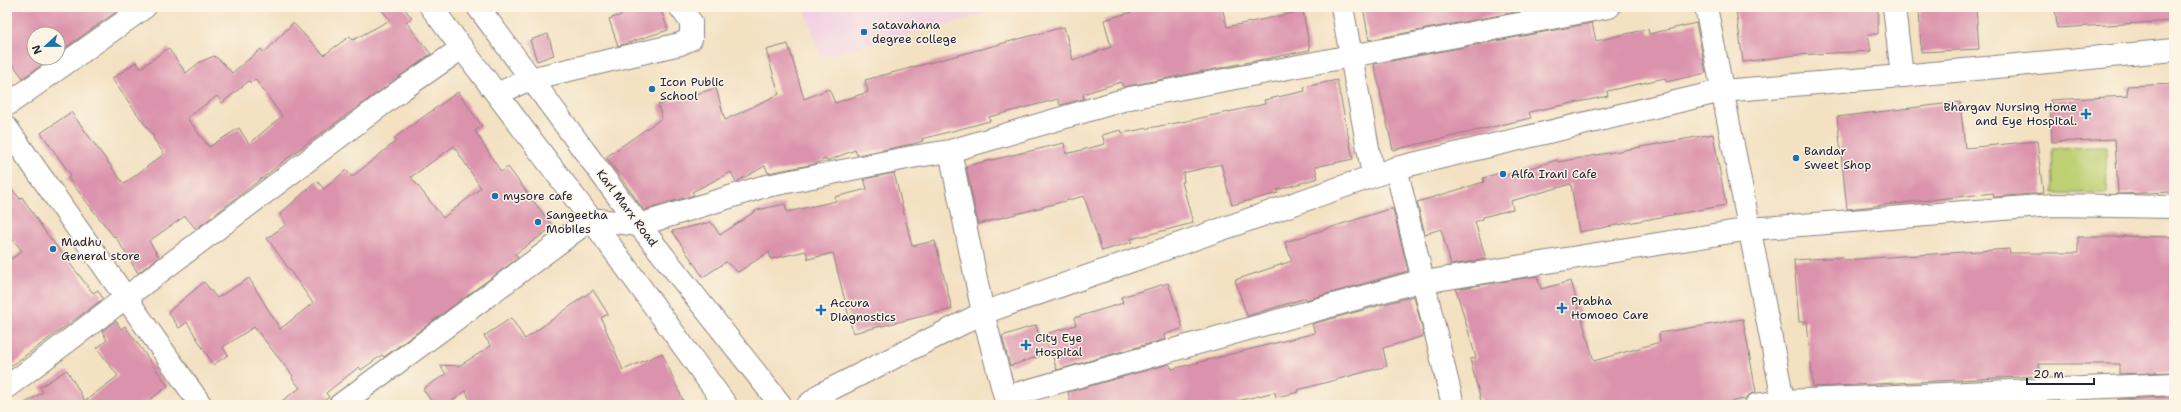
<svg xmlns="http://www.w3.org/2000/svg" width="2181" height="412" font-family="'Shantell Sans',sans-serif">
<rect width="100%" height="100%" fill="#fcf5e5"/>
<filter id="ink" filterUnits="userSpaceOnUse"><feTurbulence type="fractalNoise" baseFrequency=".025" numOctaves="2"/><feDisplacementMap in="SourceGraphic" scale="8" xChannelSelector="R" yChannelSelector="G"/><feConvolveMatrix kernelMatrix="1 2 1 2 8 2 1 2 1" color-interpolation-filters="sRGB"/></filter>
<filter id="wash" filterUnits="userSpaceOnUse"><feTurbulence type="fractalNoise" baseFrequency=".012" numOctaves="4" result="noise"/><feDisplacementMap in="SourceGraphic" scale="16" xChannelSelector="R" yChannelSelector="G"/><feGaussianBlur stdDeviation="0.9" result="paint"/><feColorMatrix in="noise" values="0 0 0 0 0 0 0 0 0 0 0 0 0 0 0 0 0 1.4 0 .05"/><feComposite in="paint" operator="in"/></filter>
<g filter="url(#wash)">
<rect width="100%" height="100%" fill="#f3e1c2"/>
<path fill="#f1d0e3" d="M804,7H1012L821,57Z"/>
<path fill="#bed073" stroke="#707957" d="M2106,147L2107,193H2053L2052,148Z"/>
<g id="blocks">
<path fill="#db92ac" fill-rule="evenodd" d="M7,7H123L58,53V34H34V58H52L23,78L7,57Z
M379,7H403L412,18L406,22L431,54L305,145L196,229L185,216L149,241L159,257L138,273L115,236L114,237L68,178L71,175L41,133L71,112L124,184L164,154L153,138L154,137L112,79L136,62L141,68L168,48L186,73L200,62L214,56L222,62L232,73L261,49L264,53L293,23L324,55L350,36L353,40L390,20ZM255,79L282,116L249,144L239,128L209,147L187,118L217,96L222,103L249,81L251,83Z
M645,7H660L668,30L618,46L609,19Z
M1150,7H1222L1227,27L1303,11L1310,50L1123,87L1121,82L1083,94L1084,99L1060,105L1058,99L989,117L990,121L922,139L923,141L913,144L857,155L855,150L827,161L825,159L815,164L768,173L765,166L736,182L731,172L692,192L694,195L644,210L606,157L662,118L658,105L716,88L725,120L779,94L766,50L788,44L804,99L829,89L835,103L868,92L865,80L1064,27L1073,60L1111,47L1104,20Z
M1363,7H1542L1369,40Z
M1745,7H1878V34H1868L1871,51L1796,55L1743,62L1736,9Z
M1919,7H1976L1979,49L1921,52Z
M2055,7H2174V21L2057,28Z
M1592,23L1596,41L1648,29L1649,34L1696,23L1706,73L1666,82L1665,78L1607,91L1608,96L1529,112L1531,118L1393,150L1374,64Z
M548,34L554,55L537,61L530,40Z
M1337,80L1353,159L1315,167L1318,178L1277,190L1278,193L1232,205L1221,164L1183,173L1184,182H1182L1193,223L1131,239L1132,242L1102,251L1084,196L978,224L966,166L1064,143L1066,154L1105,144L1102,135L1121,130L1122,133L1187,121L1265,104L1264,100L1305,91L1304,87Z
M2174,84V192L2118,194L2115,139L2052,142L2050,100L2128,96L2127,86Z
M458,92L482,126L475,131L501,172L508,167L553,227L515,254L518,258L384,357L382,355L361,370L359,367L326,393L329,397L318,405H276L300,388L292,378L293,376L254,327L223,347L228,355L213,365L187,322L179,328L168,312L204,282L217,298L249,278L280,329L313,303L267,238L286,225L280,214L317,181L324,189L346,170L352,177L396,141L394,138ZM454,146L481,188L443,218L411,177Z
M1960,102L1965,148L2037,141L2043,193L1994,197L1993,193L1847,209L1837,117Z
M1713,134L1726,205L1579,232L1571,184L1511,201L1513,209L1483,217V219L1475,222L1486,259L1451,265L1441,229L1425,234L1417,202L1484,182L1483,178L1502,172L1503,176L1557,160L1558,162Z
M894,173L912,246L935,241L952,309L853,333L833,253L808,259L806,251L771,259L769,252L738,272L726,262L703,277L672,231L711,222L720,235L757,210L785,204L787,212L836,201L835,197L867,189L864,179Z
M7,182L20,199L22,197L46,233L93,293L98,290L103,299L7,369V262L22,251L7,232Z
M1389,209H1393L1408,271L1306,300V298L1247,316L1235,280L1292,261L1285,242Z
M2123,236L2174,237V372L2119,374V364H2039L2040,376L1813,387L1807,321L1799,322L1794,260L1843,257V260L2009,249L2010,253H2078V237H2123Z
M1537,276L1541,289L1571,281L1594,361L1660,342L1659,333L1743,319L1756,392L1749,395L1746,399L1709,405H1482L1470,359L1476,358L1456,289Z
M1168,283L1183,328L1164,335L1165,339L1057,370L1051,352L1010,366L1002,336L1036,325L1039,336L1076,325L1074,318L1123,303L1121,297Z
M593,290L608,314L601,318L623,370L662,353L685,405H472L466,391L446,405H434L423,389L446,374L440,365L459,366L491,346L484,336L511,318L525,339Z
M1414,296L1424,336L1383,348L1387,366L1298,390L1299,392L1276,397L1275,392L1237,401L1238,405H1071L1068,392L1169,364L1172,369L1315,333L1312,324Z
M116,321L121,329L125,326L168,386L143,405H22L43,392L40,387L67,370L85,401L118,376L97,348L107,340L102,331Z
M2174,397V405H2118V399Z"/>
</g>
</g>
<g filter="url(#ink)">
<use href="#blocks" fill-opacity="0" stroke="#8a827e" stroke-width="1"/>
<g fill="none" stroke-linecap="round" stroke-linejoin="round">
<defs>
<path id="minor" d="M1342,7L1373,175
M1706,7L1784,405
M1894,7L1902,76
M497,94L530,79L680,44L691,39V22L680,7
M7,105L145,7
M7,128L201,405
M950,151L983,313L1007,405
M1396,168L1453,405
M7,387L404,88L462,48
M1005,397L1423,280L1424,282L1750,229L2053,205L2174,207
M340,405L591,219L639,225L762,187L912,157L950,151L1130,98L1609,7
M1756,405L1784,401L2174,384"/>
<path id="tertiary" d="M808,405L821,394L983,313L1396,168L1722,91L1902,76L2174,50"/>
<path id="secondary" d="M431,7L591,219L726,405
M478,7L639,225L781,405"/>
</defs>
<use href="#minor" stroke="#8a827e" stroke-width="24"/>
<use href="#tertiary" stroke="#8a827e" stroke-width="24"/>
<use href="#secondary" stroke="#8a827e" stroke-width="24"/>
<use href="#minor" stroke="#fff" stroke-width="22"/>
<use href="#tertiary" stroke="#fff" stroke-width="22"/>
<use href="#secondary" stroke="#fff" stroke-width="22"/>
</g>
</g>
<g fill="#1f6fb2" stroke="#fcf5e5" stroke-width="1.5">
<circle cx="864" cy="32" r="4"/>
<circle cx="652" cy="89" r="4"/>
<path d="M2084 108h4v4h4v4h-4v4h-4v-4h-4v-4h4z"/>
<circle cx="1796" cy="158" r="4"/>
<circle cx="1503" cy="174" r="4"/>
<circle cx="495" cy="196" r="4"/>
<circle cx="538" cy="222" r="4"/>
<circle cx="53" cy="249" r="4"/>
<path d="M1560 302h4v4h4v4h-4v4h-4v-4h-4v-4h4z"/>
<path d="M819 304h4v4h4v4h-4v4h-4v-4h-4v-4h4z"/>
<path d="M1024 339h4v4h4v4h-4v4h-4v-4h-4v-4h4z"/>
</g>
<g text-anchor="middle" dominant-baseline="central" stroke-width="3" stroke-linejoin="round" paint-order="stroke">
<g font-size="12" fill="#22223b" stroke="#fcf5e5" text-anchor="start">
<text x="872" y="25">satavahana<tspan x="872" dy="14">degree college</tspan></text>
<text x="660" y="82">Icon Public<tspan x="660" dy="14">School</tspan></text>
<text x="2077" y="107" text-anchor="end">Bhargav Nursing Home<tspan x="2077" dy="14">and Eye Hospital.</tspan></text>
<text x="1804" y="151">Bandar<tspan x="1804" dy="14">Sweet Shop</tspan></text>
<text x="1511" y="174">Alfa Irani Cafe</text>
<text x="503" y="196">mysore cafe</text>
<text x="546" y="215">Sangeetha<tspan x="546" dy="14">Mobiles</tspan></text>
<text x="61" y="242">Madhu<tspan x="61" dy="14">General store</tspan></text>
<text x="1571" y="301">Prabha<tspan x="1571" dy="14">Homoeo Care</tspan></text>
<text x="830" y="303">Accura<tspan x="830" dy="14">Diagnostics</tspan></text>
<text x="1035" y="338">City Eye<tspan x="1035" dy="14">Hospital</tspan></text>
</g>
<g font-size="12" fill="#22223b" stroke="#fcf5e5">
<text transform="translate(627 208) rotate(53)">Karl Marx Road</text>
</g>
</g>
<rect width="2181" height="412" fill="none" stroke="#fcf5e5" stroke-width="24"/>
<g transform="translate(46 46) rotate(248)"><circle r="19" fill="#fcf5e5" stroke="#a5a1a1"/>
<path d="M0-3L7 15L0 10L-7 15Z" fill="#1f6fb2"/>
<text y="-6" font-size="11" font-weight="bold" text-anchor="middle" fill="#22223b">N</text>
</g>
<path d="M2027 378v6h67v-6" fill="none" stroke="#22223b" stroke-width="2"/>
<text x="2033" y="378" font-size="12" fill="#22223b" stroke="#fcf5e5" stroke-width="3" paint-order="stroke">20 m</text>
</svg>
